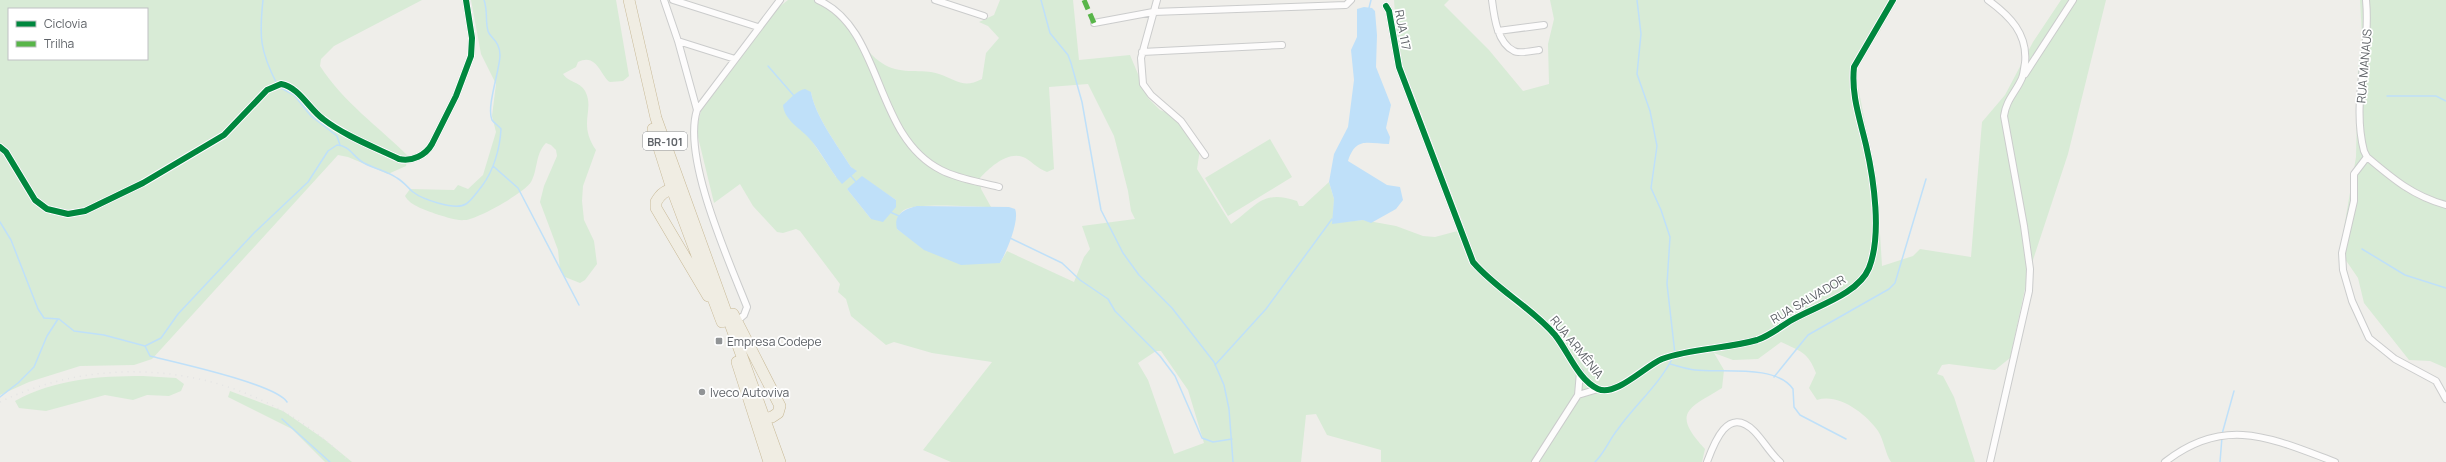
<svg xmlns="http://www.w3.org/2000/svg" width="2446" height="462" font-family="Manrope,sans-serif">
<rect width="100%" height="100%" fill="#efeeea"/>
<path fill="#d8ebd6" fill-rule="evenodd" d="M0,0H422L334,46L321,59L320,66C345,104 377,125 408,156L406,166L388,174L348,157L338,155L152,359L134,365L80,366L29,382L0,395ZM9,9H147V59H9Z
M471,0H616L629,76L623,81L610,82C601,77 597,52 578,62L576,67L563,74C569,83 582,82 586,93C594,111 578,124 596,150L583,186L582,201L584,220L594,241L597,264L585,280L580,283L565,277L560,270L558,250L540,202L544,186L557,156L556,150L551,145L546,143C535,154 538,170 531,182C524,193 478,219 465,220C456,221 447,217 439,215C428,211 410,206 405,196L410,189L454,190L458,185L468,189L483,175L496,132L492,116L496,84L481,54Z
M788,0C796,0 805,0 813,0C845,6 858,50 885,65C903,75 921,68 939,74C957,80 963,89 982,79L986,53L999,38L988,26L979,22L994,15L1000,0H1073L1079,60L1130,55L1148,98L1160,110L1173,115L1200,149L1197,169L1231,224C1257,206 1262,189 1297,201L1299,206H1303L1329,182L1334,199L1333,223L1363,220L1396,226L1423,236L1435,237L1465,229L1412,89H1407L1397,42L1394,0H1449L1444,5L1489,50L1523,91L1549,84L1548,44L1554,19L1550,0H1896L1878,35L1854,66L1877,184L1882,266L1913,256L1920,249L1971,257L1982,122L2005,95L2033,42L2061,0H2106L2068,154L2028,275L2010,358L1995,370L1949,364L1942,365L1937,374L1943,376L1954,397L1975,462H1891C1885,453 1884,440 1878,431C1866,414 1839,393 1817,400L1809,388L1816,373C1808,352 1800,351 1781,342L1758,359L1733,360L1714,353L1724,370L1722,388C1690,408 1670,412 1705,449L1702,462H1381V450L1327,435L1316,414L1306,415L1301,462H951L923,450L992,362L932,353L894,342L886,345L851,316L846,299L838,292L840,284L800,231L796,229L783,233L777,232L753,206L740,184L714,203L698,137L697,127L701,111L779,7ZM1088,84L1114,136L1128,191L1131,211L1135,219L1082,226L1090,249L1084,257L1074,282L1007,251L1000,263L907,236L897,229C898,222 897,214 904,210C917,202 974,207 991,207L981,189L980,178C990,167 1008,151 1023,157C1029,159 1038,169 1047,172L1054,169L1049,87ZM811,92C815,116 838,146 851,167L856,172L836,177L786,102ZM869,182L896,200L871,219L847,189ZM1156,351H1161L1188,390L1204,443L1174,454L1148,380L1138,363Z
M2360,0H2446V368L2430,361L2409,360L2364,303L2358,278L2345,259L2342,240L2356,157L2358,69L2362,37Z
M1270,139L1292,177L1228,216L1205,178Z
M143,376L176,378L184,384L181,391L169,396L147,395L133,400L105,395L46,411L19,408L15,401C55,379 99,376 143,376Z
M230,391L283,411L324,439L352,462H325L292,429L228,397Z"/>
<path fill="#bfe0f9" d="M1364,7L1372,8L1375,11L1377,35L1376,67L1391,105L1386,128L1390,137L1389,144C1368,144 1356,136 1348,161L1387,185L1400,187L1403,200L1396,209L1371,223L1363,220L1332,224L1334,199L1329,182L1334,154L1348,127L1354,80L1351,50L1357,37V9Z
M805,89L811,92C815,116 838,146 851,167L857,171L842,184C829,170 821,150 807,136C798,127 784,119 783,105C789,100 797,90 805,89Z
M862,176L896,200V207L883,222L871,219L847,189Z
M917,206L1009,207L1015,209C1020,220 1006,253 1000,263L961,265L924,250L897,229C893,214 905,209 917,206Z"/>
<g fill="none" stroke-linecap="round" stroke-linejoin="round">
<path stroke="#bfe0f9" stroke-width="1.5" d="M263,0C259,37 260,51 277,84
M1041,0L1050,33L1068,55L1071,63L1082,102L1101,210L1123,253L1139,275L1172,308L1214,362L1224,385L1229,409L1233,462
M1637,0L1641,34L1637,74L1650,111L1657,146L1651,188L1661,210L1670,237L1667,284L1675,354
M1369,8L1371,0
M768,66L795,97
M279,87L294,95L311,116L337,136L340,145
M2387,96H2436L2446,101
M493,166L518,188L579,305
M850,175L857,183
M890,212L899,216
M0,222L11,240L38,309L44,318L59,319L74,331L104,335L145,346L161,338L178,314L254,233L308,182L328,151L337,145C349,145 354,158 364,163C375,169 387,171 397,178C404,182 408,188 413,192C422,199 455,211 466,204C472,200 477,192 482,186C494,170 500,148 501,129C499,126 494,123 492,120C486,107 500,70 500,55C500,41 490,38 488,31C485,20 488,11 484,0
M1010,238L1062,263L1080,280L1108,299L1115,311L1160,356L1175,376L1202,438L1213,442L1232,439
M2362,249L2405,275L2446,288
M145,346L150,356C174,362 276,384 287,402
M1670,364C1678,366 1686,369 1695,370C1721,373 1776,364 1793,389L1794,407L1800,415L1846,439
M1215,365L1266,309L1332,219
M1774,377L1808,335L1889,289L1895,283L1926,179
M0,397L18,383L34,367L47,336L58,319
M282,419L330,462
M2222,434L2234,391
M1595,462C1605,452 1609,440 1618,429C1635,405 1660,384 1673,357
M2220,462L2222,437"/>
<defs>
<path id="minor" d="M664,0L678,41L697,110
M673,0L758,27
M818,0C884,29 873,136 941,170C958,179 980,182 999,187
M935,0L984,16
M1157,0L1141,58L1143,84L1151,95L1181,121L1205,155
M1492,0C1494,16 1497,43 1514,51C1519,54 1533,51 1539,50
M1988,0C2010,16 2028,34 2025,63C2024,67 2024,73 2022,78C2016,92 2006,100 2004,116L2024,226L2030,269L2029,291L1990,462
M2366,0C2371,51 2351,101 2364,151L2367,157C2393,179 2413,196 2446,205
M1386,6L1389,11L1399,67L1473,262C1497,290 1531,307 1555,335C1568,351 1578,380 1598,389C1616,397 1645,366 1662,359C1692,348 1726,349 1757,340C1769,336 1779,328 1790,321C1813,307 1858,295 1869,268C1882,235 1874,180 1866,145C1860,119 1851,95 1854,67L1893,0
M1094,23L1153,12L1346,5L1351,0
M1498,31L1544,25
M678,41L735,59
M1142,52L1282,45
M2025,74L2073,0
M0,147L6,152L35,200L47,209L68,214L85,211L143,183L224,135L267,90L281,84C299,87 309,109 323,119C345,136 374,147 399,159C412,162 426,155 432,144L456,96L471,56L472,38L466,0
M2367,157L2354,174V201L2342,253L2343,270L2352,301L2369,338L2395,359L2436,381L2446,399
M737,321L744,315L747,307C729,261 682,158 697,110L780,0
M1578,395L1598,389
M1535,462L1578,395L1580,372
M1707,462C1714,443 1728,405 1754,431C1763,440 1770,453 1780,462
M2165,462C2225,415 2271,438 2335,462"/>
<path id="motorway" d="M629,0L656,118L780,462
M653,129L672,189L722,322
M678,190C668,188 661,193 656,202V208L708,296
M733,314L780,406L778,413L772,417L763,419L759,416
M737,362L769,462"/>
</defs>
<use href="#minor" stroke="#cbcccc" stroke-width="8"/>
<use href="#motorway" stroke="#c8b996" stroke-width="12"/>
<use href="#minor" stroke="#fdfcfc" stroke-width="6"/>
<use href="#motorway" stroke="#f0ede3" stroke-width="11"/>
<path stroke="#e4e4e4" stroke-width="1.5" stroke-dasharray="1 5" stroke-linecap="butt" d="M0,402C117,346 258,369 349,462"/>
<path stroke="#58b549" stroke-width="5" stroke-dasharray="10 5" stroke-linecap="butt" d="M1084,0L1094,23"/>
<defs>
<path id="cycleway" d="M1386,6L1389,11L1399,67L1473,262C1497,290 1531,307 1555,335C1568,351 1578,380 1598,389C1616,397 1645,366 1662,359C1692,348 1726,349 1757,340C1769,336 1779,328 1790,321C1813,307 1858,295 1869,268C1882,235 1874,180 1866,145C1860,119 1851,95 1854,67L1893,0
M0,147L6,152L35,200L47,209L68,214L85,211L143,183L224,135L267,90L281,84C299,87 309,109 323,119C345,136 374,147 399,159C412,162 426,155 432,144L456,96L471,56L472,38L466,0"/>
</defs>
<use href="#cycleway" stroke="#fff" stroke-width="8"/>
<use href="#cycleway" stroke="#00873e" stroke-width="6"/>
</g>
<g fill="#919496" stroke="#fff" stroke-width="1.5">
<rect x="715" y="337" width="8" height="8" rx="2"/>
<circle cx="702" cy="392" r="4"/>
</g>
<g text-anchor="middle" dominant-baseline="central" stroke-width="3.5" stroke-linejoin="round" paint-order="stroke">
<rect fill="#fff" stroke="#8f9295" stroke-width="1" x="643" y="132" width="44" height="18" rx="3"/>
<g font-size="11" font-weight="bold" fill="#5f6368">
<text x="665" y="141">BR-101</text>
</g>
<g font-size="12" fill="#5f6368" stroke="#fff">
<text transform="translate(1403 30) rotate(79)">RUA 117</text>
<text transform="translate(2364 66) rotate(-85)">RUA MANAUS</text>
<text transform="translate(1808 299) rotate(-30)">RUA SALVADOR</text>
<text transform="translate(1577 347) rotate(51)">RUA ARMÊNIA</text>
</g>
<g font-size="12" fill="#5f6368" stroke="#fff" text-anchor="start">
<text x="727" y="341">Empresa Codepe</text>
<text x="710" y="392">Iveco Autoviva</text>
</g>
</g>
<rect x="8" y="8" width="140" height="52" fill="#ffffff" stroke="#bfc1c3"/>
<rect x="16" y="21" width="20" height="6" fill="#00873e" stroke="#bfc1c3"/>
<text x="44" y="28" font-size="12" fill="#5f6368">Ciclovia</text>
<rect x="16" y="41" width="20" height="6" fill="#58b549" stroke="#bfc1c3"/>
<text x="44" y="48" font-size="12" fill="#5f6368">Trilha</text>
</svg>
